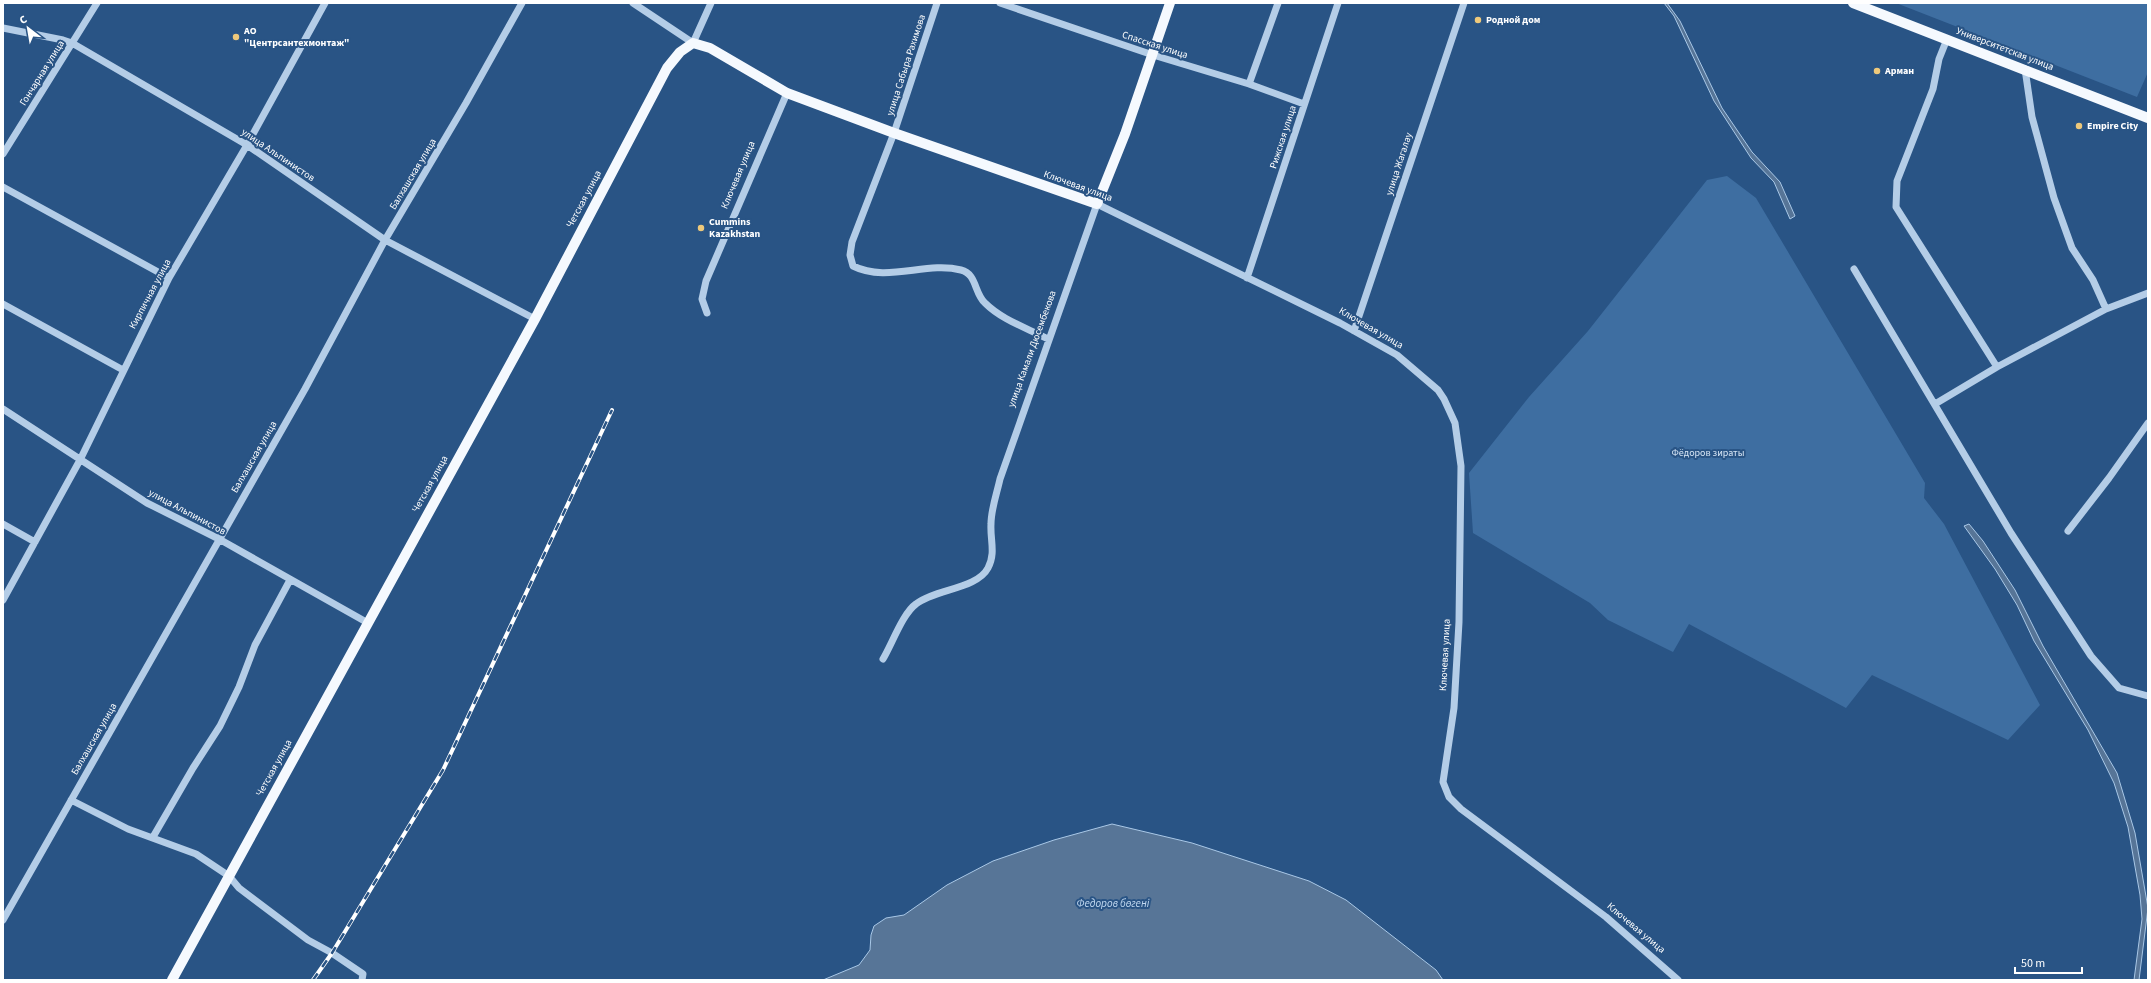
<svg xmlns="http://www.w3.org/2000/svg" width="2151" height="983" font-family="'Source Sans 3',sans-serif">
<rect width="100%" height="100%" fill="#295485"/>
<path fill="#3e6ea1" d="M1896,3H2148V72L2137,97Z
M1727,176L1756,198L1925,483L1924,498L1944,524L2040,705L2008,740L1872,675L1846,708L1689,624L1673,652L1608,620L1590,603L1473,533L1469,473L1529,397L1588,331L1707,180Z"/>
<path fill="#577597" stroke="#a9c8e7" d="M1664,3H1667L1680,21L1722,108L1752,152L1780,182L1795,216L1790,219L1774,182L1751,158L1714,101L1674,16Z
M1969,524L1983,541L2015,590L2043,646L2117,773L2135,833L2148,908L2139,980H2134L2142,919L2140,895L2128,827L2114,783L2088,730L2034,641L2017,605L1995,569L1964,526Z
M1112,824L1192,843L1309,881L1346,900L1436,970L1443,980H823L859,965L870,950L871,935L874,926L886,918L904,915L947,885L993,861L1054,840Z"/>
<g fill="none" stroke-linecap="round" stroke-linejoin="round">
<path stroke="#b4cde7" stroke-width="7" d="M633,3L693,43L711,3
M937,3L894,133L852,242L850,255L853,266C887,283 926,261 961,270C977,274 974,293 985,303C1002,320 1027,328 1048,339
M1000,3L1153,55L1249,84L1304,104
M3,28L63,40L72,43L247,145L385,240L535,319
M1947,39L1939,59L1933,89L1897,181L1896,207L1997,367L2106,309
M2025,69L2032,117L2054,198L2072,248L2093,280L2106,309L2148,293
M1249,84L1278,3
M3,154L97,3
M3,187L169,278
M1854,269L2011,533L2091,656L2119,688L2148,696
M1247,278L1338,3
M3,304L123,370
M707,313L702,299L706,281L787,93
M1354,331L1464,3
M1935,404L1997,367
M3,409L147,503L219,539L368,623
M3,524L35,542
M2068,531L2109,478L2148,423
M3,600L80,460L169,278L247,145L325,3
M883,659C892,644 903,613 916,604C935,589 977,589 988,568C996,553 990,540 991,524C991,509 997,493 1000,479L1097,204L1340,323L1397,355L1438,390L1444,399L1455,423L1461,466L1459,622L1454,708L1443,782L1449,797L1461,809L1606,917L1678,980
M71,800L128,829L196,854L229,876L239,888L308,940L332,953L363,974L362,980
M153,837L193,768L220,726L239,687L255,645L290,580
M3,920L305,389L385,240L466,103L522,3"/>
<path stroke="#f5f9fe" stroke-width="10" d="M1853,3L2148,118
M172,980L535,319L667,68L680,52L693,43L710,48L787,93L894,133L1097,204L1125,134L1170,3"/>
<defs>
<path id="rail" d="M313,980L332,953L443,770L612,410"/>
</defs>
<use href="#rail" stroke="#fff" stroke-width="4"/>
<use href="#rail" stroke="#295485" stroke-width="2.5" stroke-dasharray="8" stroke-linecap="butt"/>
</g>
<g fill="#eec97b" stroke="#295485" stroke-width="1.5">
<circle cx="1478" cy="20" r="4"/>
<circle cx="236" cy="37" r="4"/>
<circle cx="1877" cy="71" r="4"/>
<circle cx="2079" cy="126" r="4"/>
<circle cx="701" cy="228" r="4"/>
</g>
<g text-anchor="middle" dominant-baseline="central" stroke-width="4" stroke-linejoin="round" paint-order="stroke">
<g font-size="10" font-weight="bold" fill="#fff" stroke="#295485" text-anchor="start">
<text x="1486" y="20">Родной дом</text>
<text x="244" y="31">АО<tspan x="244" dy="12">"Центрсантехмонтаж"</tspan></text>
<text x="1885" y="71">Арман</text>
<text x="2087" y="126">Empire City</text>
<text x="709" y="222">Cummins<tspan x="709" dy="12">Kazakhstan</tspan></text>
</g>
<g font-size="10" fill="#fff" stroke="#295485">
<text transform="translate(1155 45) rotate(18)">Спасская улица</text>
<text transform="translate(2005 49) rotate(21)">Университетская улица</text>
<text transform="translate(906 65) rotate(-72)">улица Сабыра Рахимова</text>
<text transform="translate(42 73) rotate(-58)">Гончарная улица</text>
<text transform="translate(1283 137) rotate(-72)">Рижская улица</text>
<text transform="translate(278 155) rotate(34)">улица Альпинистов</text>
<text transform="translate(1399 164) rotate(-72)">улица Жагалау</text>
<text transform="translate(413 174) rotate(-59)">Балхашская улица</text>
<text transform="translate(738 175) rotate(-67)">Ключевая улица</text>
<text transform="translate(1078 186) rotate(20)">Ключевая улица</text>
<text transform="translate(584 199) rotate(-62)">Четская улица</text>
<text transform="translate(150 294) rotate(-62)">Кирпичная улица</text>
<text transform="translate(1371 328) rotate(30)">Ключевая улица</text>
<text transform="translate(1032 349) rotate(-70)">улица Камали Дюсембекова</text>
<text transform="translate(254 457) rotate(-60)">Балхашская улица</text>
<text transform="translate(430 484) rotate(-61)">Четская улица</text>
<text transform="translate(187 512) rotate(28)">улица Альпинистов</text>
<text transform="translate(1445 655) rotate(-87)">Ключевая улица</text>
<text transform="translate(94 739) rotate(-60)">Балхашская улица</text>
<text transform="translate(274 768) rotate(-61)">Четская улица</text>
<text transform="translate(1636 928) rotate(40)">Ключевая улица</text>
</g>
<g font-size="10" fill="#d7e6f6" stroke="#295485">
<text x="1708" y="453">Фёдоров зираты</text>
</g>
<g font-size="11" font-style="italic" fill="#c0d7ef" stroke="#295485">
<text x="1113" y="903">Федоров бөгені</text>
</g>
</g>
<rect width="2151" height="983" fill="none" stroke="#ffffff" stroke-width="8"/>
<g transform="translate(28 28) rotate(329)" stroke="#295485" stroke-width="3" paint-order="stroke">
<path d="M0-3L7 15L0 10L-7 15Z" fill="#ffffff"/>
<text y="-6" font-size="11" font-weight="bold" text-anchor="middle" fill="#ffffff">С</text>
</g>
<path d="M2015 967v6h67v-6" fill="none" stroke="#ffffff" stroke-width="2"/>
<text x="2021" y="967" font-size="12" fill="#ffffff" stroke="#295485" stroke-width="3" paint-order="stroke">50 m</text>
</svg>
